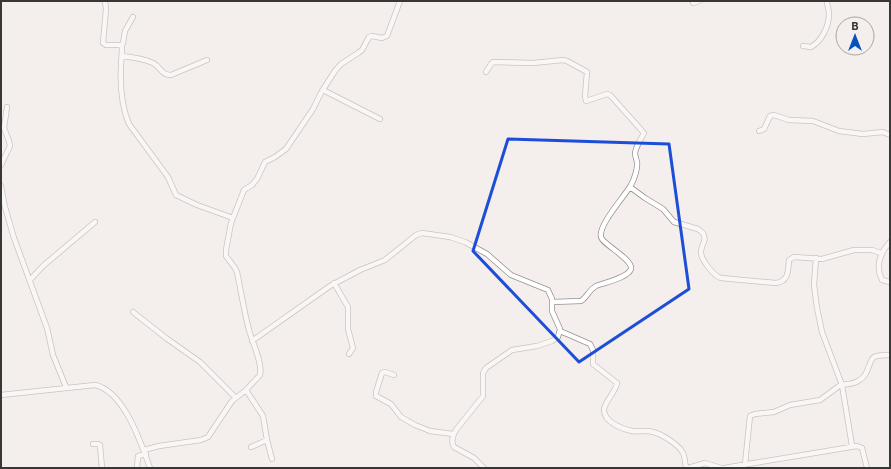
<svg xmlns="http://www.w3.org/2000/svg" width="891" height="469" font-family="'IBM Plex Sans',sans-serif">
<rect width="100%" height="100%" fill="#f4efec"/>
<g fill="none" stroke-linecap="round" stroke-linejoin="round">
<defs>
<path id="minor" d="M105,1L106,9L103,43L106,45H120L122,47C122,54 121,60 121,67C120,85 122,107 129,124L168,177L176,195L197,205L233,218
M693,3L699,1
M121,46L123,43L125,31L133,17
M803,46L811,47C822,41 829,26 829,14C829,9 827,6 827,1
M122,56C132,57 144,59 153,63C161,67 161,75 171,75L207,60
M486,72L491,64L493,62L533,63L563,60L567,61L587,72L585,96L586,101L607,94L610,95L644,133C641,139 636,146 635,153C635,156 636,158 637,162C638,168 634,180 631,185C625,196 598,225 601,237C602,244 633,259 631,269C628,278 603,283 596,286C589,290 587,297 581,301L552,302
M323,90L380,119
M759,131L764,129L770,116L774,115L789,120L813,121L839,131L863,134L883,132L890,135
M1,165L10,146L9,141L4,128L7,107
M1,186L5,207L14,238L47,328L53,355L66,387
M630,187L645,198L663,209L674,222L698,229L703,233C707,241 702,243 701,251C700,259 714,276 721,278L776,283C789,281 788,271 789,260L794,257L822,259L854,250H872L881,253
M890,242C880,253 875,266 882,280L890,282
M816,258L814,285L817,308L822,332L842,385
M30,280L43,266L95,222
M334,283L348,307V329L353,348L349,354
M133,312L166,338L200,362L236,398
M560,331L590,344L593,350V364L617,383C616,392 604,402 604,410C604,422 622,429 632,431C639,432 646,430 653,432C662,434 679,445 683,453C685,457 685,463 686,468
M252,341L330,286L360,270L385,260L416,235L422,233L450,237L465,242L487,254L511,275L548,290L552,299V311L560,329L558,337L552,341L537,346L512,350L486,368L483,373V396L456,430C453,435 451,442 454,447L474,458L484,468
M394,375L385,372L382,373L376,392V396L391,404L401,417L415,425L430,431L453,434
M246,390L263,416L267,440L251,447
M1,395L95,385C124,391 141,443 150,468
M267,440L272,459
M93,444H98L100,445L102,468
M852,446L842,385C847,384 854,384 858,381C870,375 868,361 874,357C878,355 885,355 890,355
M144,450L159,446L201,440L208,437L232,401L246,390L260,375C263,364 252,341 249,330C244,311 241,291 237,272L235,268L226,256V250L231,223L244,190L252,185L257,179L265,162L275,157L286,149L313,109L322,91L335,71L341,64L358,53L362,50L369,37L372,36L382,38L387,36L400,1
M745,464L750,416L755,414L774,412L790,405L820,400L842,384
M137,468L138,456L146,454
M688,468L705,463L721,468
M724,468L857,446L862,448L867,468"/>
</defs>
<use href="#minor" stroke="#96918f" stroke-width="6"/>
<use href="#minor" stroke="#fff" stroke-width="4.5"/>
</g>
<path d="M0 0H891V469H0ZM508,139L669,144L689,289L579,362L473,251Z" fill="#f4efec" fill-opacity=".55" fill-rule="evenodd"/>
<path fill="none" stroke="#1d4ed8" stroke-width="3" stroke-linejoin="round" d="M508,139L669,144L689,289L579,362L473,251Z"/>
<rect width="891" height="469" fill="none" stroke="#393736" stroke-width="4"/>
<g transform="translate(855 36)"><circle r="19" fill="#f4efec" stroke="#a9a5a3"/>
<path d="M0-3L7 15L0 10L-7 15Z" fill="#0553bd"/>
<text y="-6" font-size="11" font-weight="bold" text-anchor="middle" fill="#393736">B</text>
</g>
</svg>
